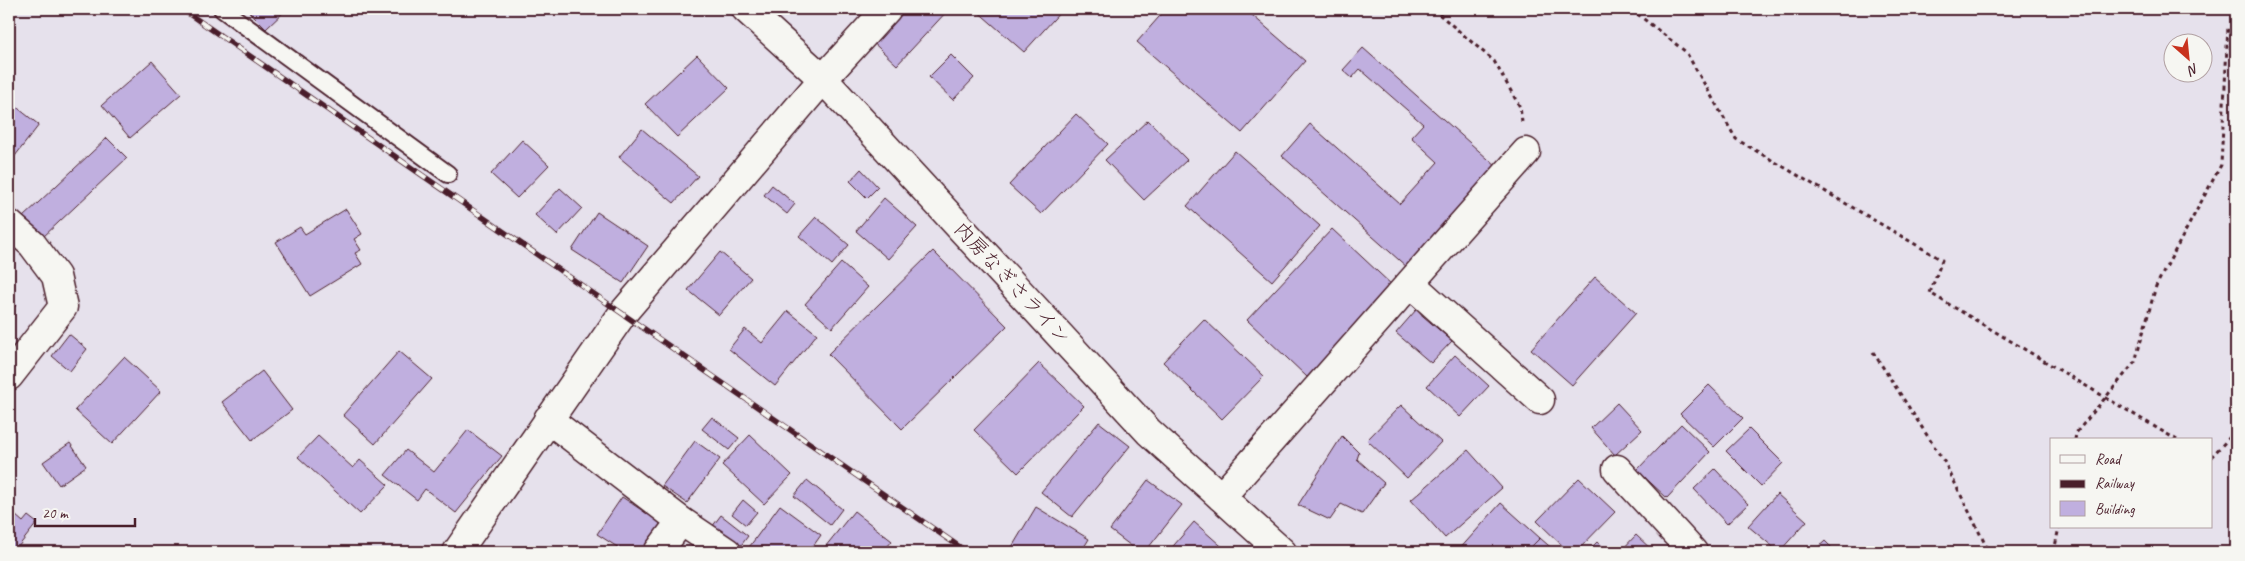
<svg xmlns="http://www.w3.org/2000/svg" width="2245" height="561" font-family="Caveat,'Klee One',sans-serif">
<rect width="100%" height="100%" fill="#e6e1ec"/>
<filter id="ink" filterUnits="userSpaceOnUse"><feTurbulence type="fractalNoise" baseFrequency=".02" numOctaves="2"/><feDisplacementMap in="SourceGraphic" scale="10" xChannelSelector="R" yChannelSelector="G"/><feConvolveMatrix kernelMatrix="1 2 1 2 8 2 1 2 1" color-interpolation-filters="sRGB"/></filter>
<g filter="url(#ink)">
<path fill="#c0afdf" stroke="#4a1f2b" d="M246,9H287L266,29Z
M890,9H949L897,65L865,35Z
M975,9H1063L1024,52Z
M1166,9H1245L1305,61L1242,133L1137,42Z
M1363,48L1497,167L1408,268L1282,156L1310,124L1400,204L1438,162L1411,137L1423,124L1360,69L1352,78L1343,70Z
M697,55L729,88L677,137L645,104Z
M951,55L974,78L953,100L929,77Z
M152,61L181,94L130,138L102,105Z
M9,101L39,125L15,156L9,152Z
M1076,114L1108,144L1041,214L1009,185Z
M1148,120L1187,160L1144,200L1105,160Z
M642,129L698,176L674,203L619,157Z
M107,138L127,158L42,238L22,218Z
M522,140L549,165L517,198L491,174Z
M1235,151L1320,226L1272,281L1187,206Z
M861,169L878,187L867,198L850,181Z
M772,185L795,204L787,214L764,195Z
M560,188L582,208L557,235L535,215Z
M884,198L917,227L888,259L856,231Z
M346,209L362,234L354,239L361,250L355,253L362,264L310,296L276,242L300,227L305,234Z
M597,212L648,246L623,283L572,250Z
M816,217L849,245L832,265L799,236Z
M1332,229L1393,286L1307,377L1247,320Z
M933,251L1007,326L902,429L828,354Z
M720,252L751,278L719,315L688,290Z
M841,263L868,287L832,328L805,304Z
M1595,277L1636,313L1572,385L1531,349Z
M9,299L16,305L9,314Z
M1416,310L1452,341L1431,363L1396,333Z
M788,311L817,334L775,386L729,349L745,329L762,343Z
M1204,319L1264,376L1222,419L1163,362Z
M69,334L87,349L70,371L52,356Z
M399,351L432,379L375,444L343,415Z
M1455,355L1489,386L1460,417L1427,386Z
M124,357L161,391L112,444L75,410Z
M1039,363L1084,406L1018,473L974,430Z
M262,371L292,410L252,440L222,402Z
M1709,385L1743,418L1714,447L1680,414Z
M1617,403L1642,430L1615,455L1591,428Z
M1401,405L1441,442L1407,478L1367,440Z
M712,417L739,438L729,450L702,429Z
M1099,422L1130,446L1072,517L1041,492Z
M1681,424L1710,452L1667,498L1637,470Z
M1749,429L1783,463L1761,486L1726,451Z
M468,430L502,456L456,513L425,489L417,500L385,475L406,450L434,472Z
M750,435L792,475L764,504L722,465Z
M318,436L353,468L360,460L388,485L360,514L298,457Z
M1342,436L1359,453L1357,459L1384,483L1362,514L1341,504L1330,520L1298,505Z
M695,441L720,459L687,503L662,486Z
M70,443L86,466L59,485L43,462Z
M1468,450L1502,488L1445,538L1411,500Z
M1715,469L1748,504L1727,524L1694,489Z
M1579,478L1615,512L1576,552H1569L1537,521Z
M807,480L842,509L830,525L794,496Z
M1148,480L1182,505L1145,552H1139L1110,530Z
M1777,494L1807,521L1779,552L1748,526Z
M622,497L667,527L651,552H625L597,534Z
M743,500L757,512L746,525L732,514Z
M1501,503L1540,538L1526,552H1457Z
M780,505L821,535L809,552H751L747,550Z
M1036,507L1089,539L1081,552H1009Z
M854,511L892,541L883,552H821Z
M15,515L23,522L28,516L37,523L14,552H9V522Z
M721,515L748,536L739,548L712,527Z
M1194,522L1228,552H1168Z
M1636,535L1654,552H1620Z
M1540,538L1556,552H1526Z
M1825,541L1836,552H1813Z
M1597,542L1608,552H1587Z
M2136,547L2147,552H2133Z"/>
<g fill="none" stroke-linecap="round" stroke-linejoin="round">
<defs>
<path id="service" d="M222,9L448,174"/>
<path id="minor" d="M823,79L887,9
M9,224L32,244L56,276L63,307L9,376
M1410,283L1540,400
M548,419L681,521L727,552
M1617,469L1693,552
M1221,497L1526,152
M658,552L681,521"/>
<path id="tertiary" d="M746,9L823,79L1149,432L1282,552
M457,552L623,313L823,79"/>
</defs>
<use href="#service" stroke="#4a1f2b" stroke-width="20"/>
<use href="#minor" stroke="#4a1f2b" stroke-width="31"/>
<use href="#tertiary" stroke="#4a1f2b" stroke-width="31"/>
<path stroke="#4a1f2b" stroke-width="3" stroke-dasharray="4 4" stroke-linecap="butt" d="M1433,9L1494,61L1520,107L1522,122
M1631,9L1686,52L1736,139L1942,260L1930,293L2177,440
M1873,352L1945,463L1989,552
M2075,440L2076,433L2135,362L2156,286L2221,165L2228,26
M2211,457L2233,434L2236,435
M2054,552L2059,527"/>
<use href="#service" stroke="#f6f6f2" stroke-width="16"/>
<use href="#minor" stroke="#f6f6f2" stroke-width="28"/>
<use href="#tertiary" stroke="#f6f6f2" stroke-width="28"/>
<defs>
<path id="rail" d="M182,9L967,552"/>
</defs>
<use href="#rail" stroke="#4a1f2b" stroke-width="5.5"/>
<use href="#rail" stroke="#f6f6f2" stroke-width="4" stroke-dasharray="11" stroke-linecap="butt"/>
</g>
</g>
<g text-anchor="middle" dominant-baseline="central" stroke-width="5" stroke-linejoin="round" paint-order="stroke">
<g font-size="20" fill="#4a1f2b" stroke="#f6f6f2">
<text transform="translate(1012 283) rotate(47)">内房なぎさライン</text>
</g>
</g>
<rect width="2245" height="561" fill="none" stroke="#f6f6f2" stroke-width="30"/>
<rect x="15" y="15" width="2215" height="531" fill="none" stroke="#4a1f2b" stroke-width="2" filter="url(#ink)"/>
<rect x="2050" y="438" width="162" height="90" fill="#f6f6f2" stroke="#b1a0a2"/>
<rect x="2060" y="455" width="25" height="8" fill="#f6f6f2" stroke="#b1a0a2"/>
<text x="2095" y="464" font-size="15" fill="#4a1f2b">Road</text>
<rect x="2060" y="480" width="25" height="8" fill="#4a1f2b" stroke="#b1a0a2"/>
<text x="2095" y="488" font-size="15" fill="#4a1f2b">Railway</text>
<rect x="2060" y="501" width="25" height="15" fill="#c0afdf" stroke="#b1a0a2"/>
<text x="2095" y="514" font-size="15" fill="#4a1f2b">Building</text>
<g transform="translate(2188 58) rotate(153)"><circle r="24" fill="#f6f6f2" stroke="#b1a0a2"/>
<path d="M0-4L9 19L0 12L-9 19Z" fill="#c8321e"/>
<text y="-8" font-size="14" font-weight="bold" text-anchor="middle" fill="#4a1f2b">N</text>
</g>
<path d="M35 518v8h100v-8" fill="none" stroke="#4a1f2b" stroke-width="2.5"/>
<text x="42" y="518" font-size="15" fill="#4a1f2b" stroke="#f6f6f2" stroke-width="4" paint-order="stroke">20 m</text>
</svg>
